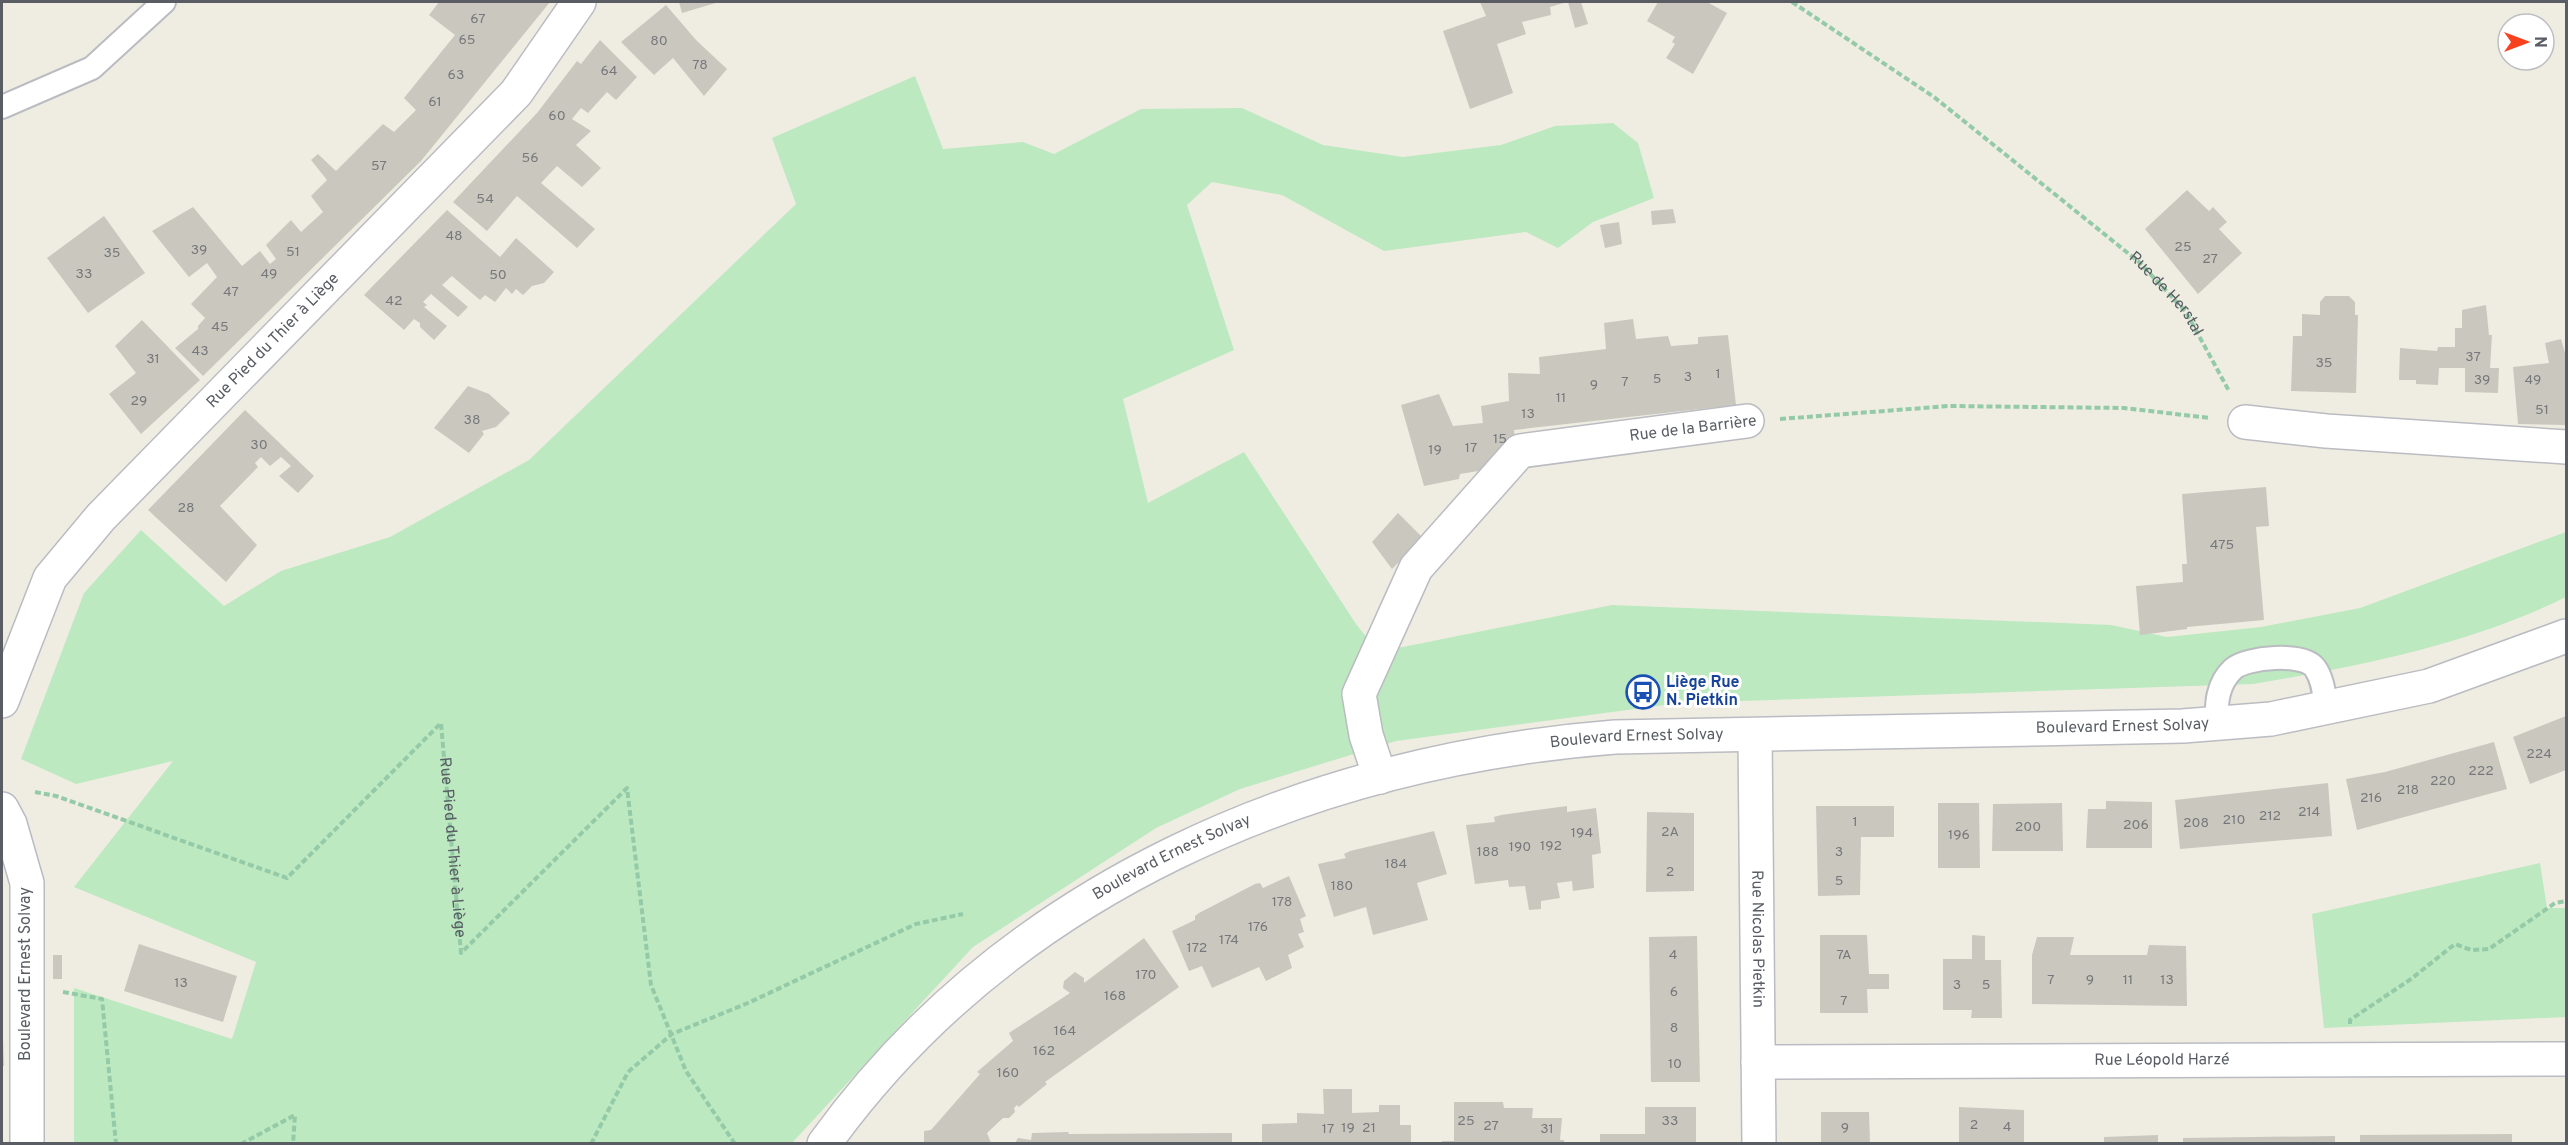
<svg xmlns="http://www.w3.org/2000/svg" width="2568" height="1145" font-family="Overpass,sans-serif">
<rect width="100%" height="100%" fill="#efede2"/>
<path fill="#bce9bf" d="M915,76L943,149L1023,142L1054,154L1141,109L1242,108L1323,145L1403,157L1501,145L1555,126L1613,123L1638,143L1654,198L1593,222L1558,248L1526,232L1384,251L1282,195L1212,182L1187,205L1234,350L1123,399L1148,503L1244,452L1356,624L1378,652L1612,605L2111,625L2167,637L2261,627L2360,608L2566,532V597C2469,645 2359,666 2253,684L1680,703L1396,741L1240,789L1156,828L973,947L792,1143H74V988L232,1039L256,962L74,887L173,761L76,784L21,759L84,593L141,530L224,606L281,571L390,537L529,460L796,204L772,138Z
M2540,863L2547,908H2566V1017L2324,1028L2312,914Z"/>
<path fill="#cac7bf" d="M439,2H550L421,161L203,376L175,348L198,329V326L205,318L191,304L217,277L207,263L189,277L152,231L193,207L242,266L260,251L270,264L276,259L266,245L291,220L301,232L323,212L311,196L327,180L311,160L318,154L336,171L383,124L394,132L416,110L404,98L455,35L429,15Z
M679,2H719L682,13Z
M1480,2H1567L1550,7L1551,15L1522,22L1526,34L1497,44L1513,93L1470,109L1443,31L1486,16Z
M1568,2H1581L1588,24L1575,28Z
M1658,2H1707L1727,13L1693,74L1666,58L1675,44L1672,42L1675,37L1647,21Z
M666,5L696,40L727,69L704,96L673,58L654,75L621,42Z
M600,40L637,77L616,100L607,92L588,113L581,108L572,119L591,131L576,145L601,168L582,187L557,166L541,183L595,229L577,248L517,196L487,231L453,202L537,113L577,61L581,64Z
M2187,190L2209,211L2213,207L2227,222L2219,229L2242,253L2198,294L2145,229Z
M1673,209L1676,223L1652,225L1651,211Z
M447,210L500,257L516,238L554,272L544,283L532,286L523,295L516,289L512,294L506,288L495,302L485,295L480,300L452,276L442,285L468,307L458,317L431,294L423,302L427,305L424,307L447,326L434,340L420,327V323L414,319L404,330L364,295Z
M104,216L145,273L88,313L47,258Z
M1619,222L1622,244L1605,248L1600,225Z
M2325,296H2349L2355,302V315H2358L2356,393L2291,391L2293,336H2302V314L2320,315V302Z
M2486,305L2489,335H2492L2490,368H2499L2498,393L2465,392V368H2439L2438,385L2416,384V380H2399L2400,348L2437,351L2438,347H2455V328H2462V310Z
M1633,319L1636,339L1668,336L1671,346L1698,344V337L1728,335L1736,405L1514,430L1516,449L1490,469L1460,474L1459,479L1424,486L1401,405L1439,394L1453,426L1483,423L1481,406L1509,401L1508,373L1540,374L1539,357L1606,349L1604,323Z
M142,320L200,380L141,434L109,394L136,373L115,346Z
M2561,339L2566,356V425L2518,424L2513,367L2549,363L2545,343Z
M468,386L489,394L510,413L496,427L482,431L484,434L469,453L434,428Z
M245,410L314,476L298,493L279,476L291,466L281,457L270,466L261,457L255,463L258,467L220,506L257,545L226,582L148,510Z
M2266,487L2269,526L2256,527L2264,620L2187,627V629L2140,635L2136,586L2183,582L2182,564H2187L2182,494Z
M1398,513L1423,538L1392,569L1372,542Z
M2566,716V770L2530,784L2513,737Z
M2494,742L2507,789L2357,830L2346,779L2385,772Z
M2328,783L2332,836L2180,849L2175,800Z
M2106,801L2152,802V848H2086L2088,809H2106Z
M1938,803H1979L1980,868H1938Z
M2062,803L2063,851H1992L1993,804Z
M1567,806V812L1596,808L1601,853L1592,855L1594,888L1573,891L1572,881L1557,883L1560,898L1541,901V909L1529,910L1525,886L1509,887L1508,880L1475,884L1466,825L1495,822L1494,817L1501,815Z
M1816,806H1894V837H1861L1860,895L1818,896Z
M1647,812L1694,813V891L1646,892Z
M1434,831L1447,874L1417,883L1428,920L1373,935L1366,907L1334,917L1318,864L1346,858L1344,854L1350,851Z
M1289,876L1306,916L1300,919L1304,932L1298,934L1304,947L1288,955L1292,968L1266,981L1259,967L1212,988L1202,966L1189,971L1172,931L1195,920V916L1199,913L1255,884L1260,883L1263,888Z
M1820,935H1867L1869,974H1889V989H1867L1868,1013H1820Z
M1972,935L1985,936V960H2001L2002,1018H1971L1972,1010H1943V959H1972Z
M1697,936L1700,1082H1651L1649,937Z
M2037,937H2074L2070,955H2147L2149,945L2186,946L2187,1006L2032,1004V955Z
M1144,938L1179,987L1045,1082L1047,1084L1019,1107L1017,1105L1014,1108L1015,1112L1009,1118H1003L987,1133L991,1143H924V1131L931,1130L980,1074L977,1072L1013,1041L1009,1033L1070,993L1063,988L1064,981L1075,972L1084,978V983Z
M139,944L237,976L223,1022L124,991Z
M53,955H62V979H53Z
M2,1039H3L4,1066H2Z
M1323,1089H1352V1113L1379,1112V1105H1400V1125H1411V1143H1262V1124L1297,1123V1113L1324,1114Z
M1454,1102H1503L1504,1108H1533L1532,1118H1562L1560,1140H1564V1143H1442V1141H1454Z
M1645,1107H1696V1143H1600V1134H1645Z
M1959,1107L2024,1110V1143H1959Z
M1821,1112H1869L1870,1143H1821Z
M1069,1132L1068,1134L1232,1133V1143H1015L1018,1138L1031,1140L1032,1133Z
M2512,1134V1143H2360V1135Z
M2158,1135V1143H2104V1137Z
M2335,1136V1143H2183V1138Z"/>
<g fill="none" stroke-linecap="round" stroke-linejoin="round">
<defs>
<path id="lane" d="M2,107L92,68L164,2
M2217,724C2216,704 2217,684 2233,669C2246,657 2304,652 2315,668C2323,679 2324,694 2326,707"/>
<g id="street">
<path d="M2245,422L2326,431L2566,447"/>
<path id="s3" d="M2,701L50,578L101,517L516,93L579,2"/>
<path id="s4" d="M1755,735L1759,1144"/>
<path d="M1380,777L1366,735L1359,694L1416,568L1520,451L1747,421"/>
<path id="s5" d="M1758,1062L2566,1059"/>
<path id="s6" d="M824,1144C1008,888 1308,761 1615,737L2183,726L2271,719L2429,686L2566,636"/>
</g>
<path id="secondary" d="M2,809L10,824L27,883V1144"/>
</defs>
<use href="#lane" stroke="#babcc2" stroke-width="26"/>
<use href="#street" stroke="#babcc2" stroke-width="36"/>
<use href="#secondary" stroke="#b8bbc2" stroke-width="36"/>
<g stroke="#94caa8" stroke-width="4" stroke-dasharray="6 3" stroke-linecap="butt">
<path id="s1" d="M1792,2L1934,97L2139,262L2186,312L2229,391"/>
<path d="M1780,419L1949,406L2124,408L2210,418"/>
<path id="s2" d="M35,792L56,796L287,878L441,723L461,953L627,788L651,985L686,1071L735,1144"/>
<path d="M63,992L102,999L116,1144"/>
<path d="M2350,1024V1020L2411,979L2455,944L2471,950L2489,949L2555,903L2566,901"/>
<path d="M241,1144L295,1115L293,1144"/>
<path d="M591,1144L628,1072L672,1034L748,1003L916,924L963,914"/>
</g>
<use href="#lane" stroke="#fff" stroke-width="22"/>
<use href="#street" stroke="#fff" stroke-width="33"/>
<use href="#secondary" stroke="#fff" stroke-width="33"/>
</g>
<defs>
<symbol id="bus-ring" viewBox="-11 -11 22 22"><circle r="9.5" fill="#fff" stroke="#1a4fb4" stroke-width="1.5"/><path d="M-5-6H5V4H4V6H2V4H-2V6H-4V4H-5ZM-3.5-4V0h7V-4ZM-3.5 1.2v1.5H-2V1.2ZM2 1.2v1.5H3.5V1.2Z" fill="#1a4fb4"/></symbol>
</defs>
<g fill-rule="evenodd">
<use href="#bus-ring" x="1624" y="673" width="38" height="38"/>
</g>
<g text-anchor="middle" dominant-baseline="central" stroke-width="6" stroke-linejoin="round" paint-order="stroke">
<g font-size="14" fill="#76787b">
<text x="478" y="19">67</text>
<text x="467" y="40">65</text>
<text x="659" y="41">80</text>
<text x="700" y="65">78</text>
<text x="609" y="71">64</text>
<text x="456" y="75">63</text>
<text x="435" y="102">61</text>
<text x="557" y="116">60</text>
<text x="530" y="158">56</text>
<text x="379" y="166">57</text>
<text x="485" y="199">54</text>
<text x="454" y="236">48</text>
<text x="2183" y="247">25</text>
<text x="199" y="250">39</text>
<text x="293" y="252">51</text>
<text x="112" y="253">35</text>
<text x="2210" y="259">27</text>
<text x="84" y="274">33</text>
<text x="269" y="274">49</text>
<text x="498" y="275">50</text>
<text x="231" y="292">47</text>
<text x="394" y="301">42</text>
<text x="220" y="327">45</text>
<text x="200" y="351">43</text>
<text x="2473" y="357">37</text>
<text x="153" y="359">31</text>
<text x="2324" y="363">35</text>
<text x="1718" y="374">1</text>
<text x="1688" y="377">3</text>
<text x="1657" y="379">5</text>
<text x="2482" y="380">39</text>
<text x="2533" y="380">49</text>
<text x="1625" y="382">7</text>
<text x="1594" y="385">9</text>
<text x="1561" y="398">11</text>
<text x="139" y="401">29</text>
<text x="2542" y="410">51</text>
<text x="1528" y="414">13</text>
<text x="472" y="420">38</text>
<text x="1500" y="439">15</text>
<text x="259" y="445">30</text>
<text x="1471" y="448">17</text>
<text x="1435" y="450">19</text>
<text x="186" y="508">28</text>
<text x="2222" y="545">475</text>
<text x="2539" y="754">224</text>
<text x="2481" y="771">222</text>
<text x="2443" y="781">220</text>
<text x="2408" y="790">218</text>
<text x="2371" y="798">216</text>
<text x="2309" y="812">214</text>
<text x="2270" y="816">212</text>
<text x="2234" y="820">210</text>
<text x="1855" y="822">1</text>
<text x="2196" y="823">208</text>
<text x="2136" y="825">206</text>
<text x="2028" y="827">200</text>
<text x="1670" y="832">2A</text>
<text x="1582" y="833">194</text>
<text x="1959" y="835">196</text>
<text x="1551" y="846">192</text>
<text x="1520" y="847">190</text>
<text x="1488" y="852">188</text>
<text x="1839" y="852">3</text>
<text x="1396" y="864">184</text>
<text x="1670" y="872">2</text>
<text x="1839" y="881">5</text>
<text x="1342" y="886">180</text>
<text x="1282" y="902">178</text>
<text x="1258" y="927">176</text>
<text x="1229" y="940">174</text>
<text x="1197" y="948">172</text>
<text x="1673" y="955">4</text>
<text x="1844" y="955">7A</text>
<text x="1146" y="975">170</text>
<text x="2051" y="980">7</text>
<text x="2090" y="980">9</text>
<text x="2128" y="980">11</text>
<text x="2167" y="980">13</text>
<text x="181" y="983">13</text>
<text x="1957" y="985">3</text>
<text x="1986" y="985">5</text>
<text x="1674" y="992">6</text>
<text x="1115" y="996">168</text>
<text x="1844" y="1001">7</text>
<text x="1674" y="1028">8</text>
<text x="1065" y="1031">164</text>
<text x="1044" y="1051">162</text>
<text x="1675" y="1064">10</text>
<text x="1008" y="1073">160</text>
<text x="1466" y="1121">25</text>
<text x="1670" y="1121">33</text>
<text x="1974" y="1125">2</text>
<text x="1491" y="1126">27</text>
<text x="2007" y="1127">4</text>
<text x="1348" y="1128">19</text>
<text x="1369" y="1128">21</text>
<text x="1845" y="1128">9</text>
<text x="1328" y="1129">17</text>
<text x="1547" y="1129">31</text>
</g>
<g font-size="16" fill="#5a5e64" stroke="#fff">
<text stroke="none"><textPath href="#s1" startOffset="476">Rue de Herstal</textPath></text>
<text stroke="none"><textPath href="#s3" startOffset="458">Rue Pied du Thier à Liège</textPath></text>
<text transform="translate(1693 429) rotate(-7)">Rue de la Barrière</text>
<text stroke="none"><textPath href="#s6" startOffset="1426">Boulevard Ernest Solvay</textPath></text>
<text stroke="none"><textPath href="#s6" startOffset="940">Boulevard Ernest Solvay</textPath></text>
<text stroke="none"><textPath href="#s2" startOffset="610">Rue Pied du Thier à Liège</textPath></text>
<text stroke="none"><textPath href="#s6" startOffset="456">Boulevard Ernest Solvay</textPath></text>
<text stroke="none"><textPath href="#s4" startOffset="204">Rue Nicolas Pietkin</textPath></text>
<text transform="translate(26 974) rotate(-90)">Boulevard Ernest Solvay</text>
<text stroke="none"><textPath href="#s5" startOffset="404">Rue Léopold Harzé</textPath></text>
</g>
<g font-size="16" font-weight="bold" fill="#164399" stroke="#fff" text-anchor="start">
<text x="1666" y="683">Liège Rue<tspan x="1666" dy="18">N. Pietkin</tspan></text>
</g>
</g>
<rect width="2568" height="1145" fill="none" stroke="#5a5e64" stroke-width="6"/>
<g transform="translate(2526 42) rotate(90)"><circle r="28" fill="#ffffff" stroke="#bdbfc1" stroke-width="1.5"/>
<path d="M0-4.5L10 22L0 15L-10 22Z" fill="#f9411e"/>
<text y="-9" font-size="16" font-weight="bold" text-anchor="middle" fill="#5a5e64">N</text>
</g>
</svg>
